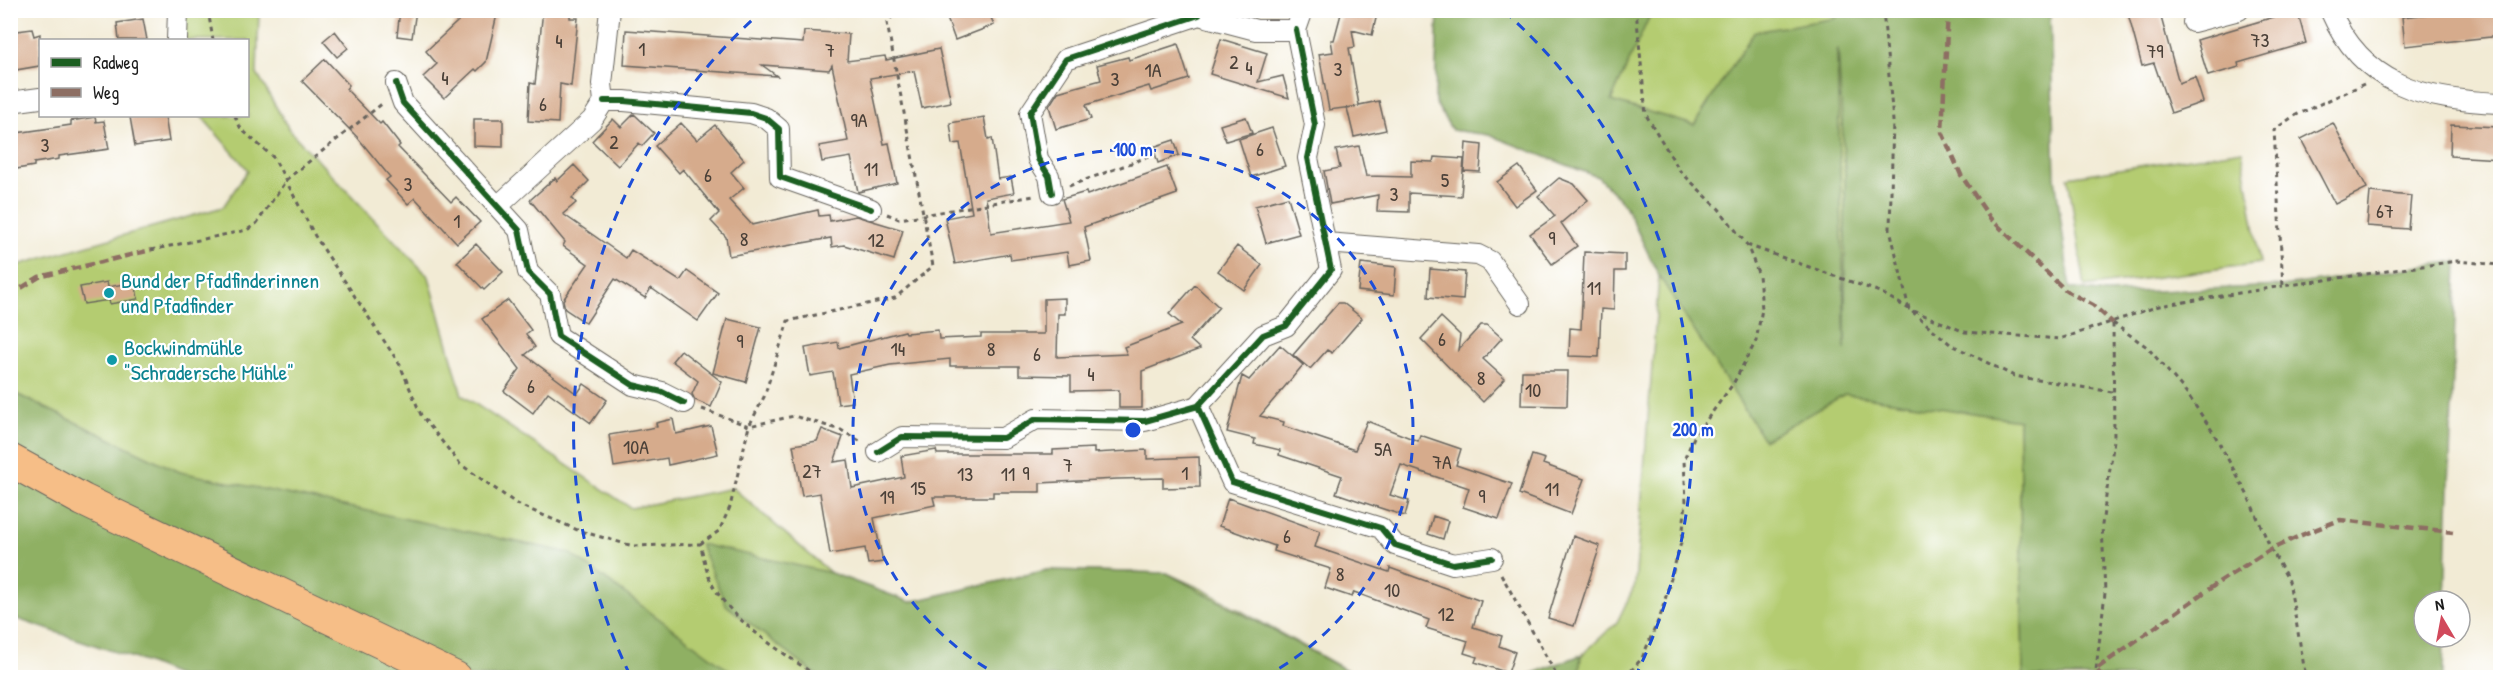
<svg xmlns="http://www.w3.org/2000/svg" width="2511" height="688" font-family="'Patrick Hand',sans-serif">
<rect width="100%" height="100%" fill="#fff"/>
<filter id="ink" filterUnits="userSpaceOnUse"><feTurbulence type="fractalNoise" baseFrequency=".0167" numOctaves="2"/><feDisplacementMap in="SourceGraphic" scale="12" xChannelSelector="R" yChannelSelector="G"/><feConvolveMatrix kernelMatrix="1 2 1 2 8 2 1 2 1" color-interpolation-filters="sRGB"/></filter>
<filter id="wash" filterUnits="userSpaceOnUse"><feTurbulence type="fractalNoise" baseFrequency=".008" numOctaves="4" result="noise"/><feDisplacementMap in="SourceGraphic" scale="24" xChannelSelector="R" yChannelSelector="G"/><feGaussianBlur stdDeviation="1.35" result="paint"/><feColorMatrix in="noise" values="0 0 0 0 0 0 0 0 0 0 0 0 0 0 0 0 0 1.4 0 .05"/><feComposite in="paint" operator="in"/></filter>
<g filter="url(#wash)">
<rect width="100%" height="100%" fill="#f2ebd5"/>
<path fill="#b4cc71" stroke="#687446" stroke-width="1.5" d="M181,11H259L257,74L290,131L429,277L462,395L631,508L733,488L831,573L910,602L1047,570L1167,573L1204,590L1348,671L1365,677H496L11,435V267L223,207L248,170L201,116H248V40H182Z
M1438,11H1837L1845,177L2019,420L2023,677H1523L1582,655L1617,622L1635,585L1659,276L1625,205L1598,177L1489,135L1452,130L1435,102Z
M2242,150L2260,263L2085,287L2068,177Z"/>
<path fill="#8fb063" stroke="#566640" stroke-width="1.5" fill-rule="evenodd" d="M1438,11H1652L1611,101L1694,125L1754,32L1836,18L1837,11H2050L2055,177L2070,288L2106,293L2283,286L2457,261L2445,601H2424V637H2444L2443,677H2023L2019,420L1845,394L1764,440L1659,276L1625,205L1598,177L1489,135L1452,130L1435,102ZM1838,50L1845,177V350L1837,51Z
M10,391L180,472L570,553L738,677H181L145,662L11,617Z
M700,544L831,573L910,602L1047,570L1167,573L1348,671L1365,677H819L726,605Z
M1581,655L1579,677H1523Z"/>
<g id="blocks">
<path fill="#d6ab8c" d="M400,10H416L412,38L397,36Z
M470,10H498L486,62L477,71L475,69L444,98L423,77L437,64L426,51Z
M543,10H570V18H578L571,86L560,84L558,123L528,121L530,83L535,84Z
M944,10H988L994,25L955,40Z
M1342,10H1378L1372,35L1352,30L1355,47L1349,48L1359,105L1379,101L1386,130L1354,137L1347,108L1359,106L1329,110L1319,54L1333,52L1331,40H1334Z
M2127,10H2159L2179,83L2195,77L2203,102L2171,113L2154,63L2142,66Z
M2297,10L2306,43L2238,63L2239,67L2208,76L2197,40Z
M2471,10H2500V36L2405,46L2402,17Z
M143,19L147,40H119L117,23Z
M32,29L34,36L40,34L39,66L10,71V32Z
M626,30L803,43L804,31L849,34L847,61L885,56L886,60L939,49L951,102L922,108L914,71L870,78L884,144L889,143L897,183L858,192L851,157L822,162L819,146L848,141L832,65L829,70L762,65L777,76L624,65Z
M335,31L348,48L337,57L323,41Z
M1221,39L1267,53L1258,82L1283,76L1289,98L1210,74Z
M1178,44L1189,79L1151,91L1149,86L1086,105L1091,119L1056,129L1049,106L1058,92L1101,80L1097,65L1128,57L1129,60Z
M325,59L349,85L346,89L380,124L382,122L400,145L398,147L451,202L456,197L480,222L457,243L415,198L408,204L386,180L390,177L358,138L302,81Z
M634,114L654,133L642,146L639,143L618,166L592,141L613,119L621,127Z
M141,116H165L169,141L135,146L130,117Z
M95,117L96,122L104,121L109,149L59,156V159L34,163V166L10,170V134L71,125V121Z
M984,117L988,139L992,138L998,179L1011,177L1014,193L986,198L991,233L1069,221L1062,199L1086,192L1087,195L1167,167L1177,194L1084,227L1091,261L1069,265L1067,252L1011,260L1010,254L955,264L945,218L972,213L960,143L953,144L950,123Z
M1246,117L1252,133L1226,141L1220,125Z
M474,119H503V147L474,146Z
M681,123L697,140L715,125L744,160L731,172L744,188L729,200L752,225L818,210L819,216L829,215L830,221L856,216L903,230L894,260L844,245L832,247L831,238L729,256L726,237L711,221L719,213L683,169L679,173L655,146Z
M2333,123L2367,188L2335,204L2301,139Z
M2451,125L2500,127V159L2450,156Z
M1272,128L1285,166L1251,177L1239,139Z
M1174,140L1179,155L1158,163L1153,147Z
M1466,143L1482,145L1480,172L1464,171Z
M1359,146L1366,176L1411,177V161L1433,162L1434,157L1464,159L1461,196L1409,193V212L1377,211L1378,195L1330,204L1324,171L1340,168L1336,150Z
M574,165L589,181L572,198L576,203L563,214L626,258L631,250L680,281L687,271L718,293L698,321L651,288L645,298L615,279L586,323L565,309L563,300L588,264L563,246L565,242L530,200L555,178L557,181Z
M1519,166L1537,190L1515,206L1497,182Z
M1559,178L1574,184L1588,200L1561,223L1577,246L1552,264L1530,234L1555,216L1538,196Z
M2370,192L2411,196L2408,229L2367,226Z
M1288,197L1299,234L1266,243L1255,206Z
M476,244L503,272L484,290L457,262Z
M1237,246L1262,265L1244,290L1218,271Z
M1584,252L1625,254V271H1615L1614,310L1601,309L1599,357L1569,356L1570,328L1581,329Z
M1361,263L1396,267L1394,295L1358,291Z
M1430,269L1465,272L1463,300L1428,297Z
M107,282L108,287L135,282L138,299L110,304L109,300L84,304L80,287Z
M1195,285L1219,307L1190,340L1200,349L1142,371V408H1119V390L1071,391V376L1019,375V366H950V359L890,365L849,374L853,402L838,404L833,372L810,376L805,348L838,342L839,348L905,331L906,333L938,330L939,339L981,337V334H1044V299L1065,298V314H1058L1057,357L1127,354L1124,347L1182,325L1169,314Z
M508,300L531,330L526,334L535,347L525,355L577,394L584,384L607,400L591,423L548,392L533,413L504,391L520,369L482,319Z
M1338,303H1343L1362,318L1332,353L1327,350L1310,369L1293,355Z
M1441,317L1460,335L1458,350L1481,325H1487L1502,338L1483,359L1505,379L1483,402L1421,339Z
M727,319L761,327L746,382L713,373Z
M1280,345L1303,365L1260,416L1284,422L1283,426L1355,450L1367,421L1418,441L1420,435L1461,449L1456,465L1512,484L1499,519L1463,507L1469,488L1401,465L1390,495L1409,501L1405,516L1374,506L1336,493L1342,476L1279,455L1280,450L1254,444L1255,439L1227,432L1242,376L1249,380Z
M681,350L722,382L711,407L695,400L692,394L698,381L672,361Z
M1522,371H1568L1567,406L1521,405Z
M673,419L676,434L711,426L718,454L668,465L667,458L614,467L609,435L657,427L656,423Z
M822,429L843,437L834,462L848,460L852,488L904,477L901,456L936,450L937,454H1053V450L1094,448V453L1147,450V459L1199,457L1200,487L1163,488V478L1117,479L1040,483V492H993V497H933L935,505L874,518L883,562L868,564L865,548L830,554L820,493L802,496L793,445L817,441Z
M1532,455L1545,459L1543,464L1584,479L1571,514L1519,494Z
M1228,498L1320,531L1315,547L1389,572L1390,568L1481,601L1473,627L1502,636L1499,646L1515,652L1508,673L1475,662L1477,657L1464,653L1468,641L1426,628L1429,620L1354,592L1352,597L1325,588L1331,569L1274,551L1275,546L1219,526Z
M1433,516L1448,521L1443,539L1428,534Z
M1573,536L1600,546L1574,626L1548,618Z"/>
</g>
</g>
<g filter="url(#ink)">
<use href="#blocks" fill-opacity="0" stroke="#67645d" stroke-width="1.5"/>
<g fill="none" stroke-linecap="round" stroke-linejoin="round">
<defs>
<path id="minor" d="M1197,10L1199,15L1256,30H1296
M2330,10C2363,86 2424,100 2500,103
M2193,22L2239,10
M1296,30L1303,10
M177,40L178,10
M396,83L403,103L519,230L528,272L550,294L558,336L633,385L662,392L684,403
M604,101H624L751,113L766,118L779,129L780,177L871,209
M10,102L40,98
M1052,193L1049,176L1038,159L1030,113L1066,59L1199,15
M499,205L592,120L604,101L602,84L610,10
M1326,243L1478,255L1490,261L1520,304
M1198,406L1263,335L1286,326L1331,270L1308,158L1315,125L1296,30
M1198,406L1232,482L1381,528L1395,545L1453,564L1492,558
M878,452L902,437L1003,438L1036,419L1145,421L1198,406"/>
<path id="primary" d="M10,460L83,500L456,678"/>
</defs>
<use href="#minor" stroke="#67645d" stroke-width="22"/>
<use href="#primary" stroke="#67645d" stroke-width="34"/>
<path stroke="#67645d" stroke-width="3" stroke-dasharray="4.5 4.5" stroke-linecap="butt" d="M208,10L213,40
M1883,10L1893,121L1890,229L1909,309L1950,344L2014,376L2112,392
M2364,84L2294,116L2274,130L2283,286L2457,261L2500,265
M235,116L241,129L274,158L315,236L400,365L421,415L460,464L517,504L580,531L633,546L700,544C704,557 706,572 712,584C735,625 782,651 819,678
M1069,186L1153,155
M887,214L899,219L1034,196
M1747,245L1880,292L1909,309L1965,332L2060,339L2159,306L2283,286
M151,250L247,230L257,223L287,179L383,103
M2113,323L2147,347L2186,392L2213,432L2247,494L2271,549L2289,581L2306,678
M702,409L749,426L794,416L841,430L863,443
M700,544L719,531L730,507L749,426L764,397L788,321L895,298L933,266L887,23L897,10
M1501,574L1558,678
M135,678H139
M1625,678L1642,658L1661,614L1682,539L1686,502L1684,460L1694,437L1733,384L1756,341L1762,309L1759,275L1747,245L1719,209L1680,171L1646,115L1636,10
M2095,678L2105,593L2102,525L2114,440L2113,323"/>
<use href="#minor" stroke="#fff" stroke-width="20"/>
<use href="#primary" stroke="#f6be87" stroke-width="32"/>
<path stroke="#8d6e63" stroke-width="4.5" stroke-dasharray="9 4.5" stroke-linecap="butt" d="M1948,10L1942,132L1961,175L1990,218L2066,291L2093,305L2113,323
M10,295L39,277L151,250
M2103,678L2096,669L2219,582L2271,549L2304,534L2340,520L2453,532"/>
<defs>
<path id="cycleway" d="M396,83L403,103L519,230L528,272L550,294L558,336L633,385L662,392L684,403
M604,101H624L751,113L766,118L779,129L780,177L871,209
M1052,193L1049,176L1038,159L1030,113L1066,59L1199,15
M1198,406L1263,335L1286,326L1331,270L1308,158L1315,125L1296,30
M1198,406L1232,482L1381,528L1395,545L1453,564L1492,558
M878,452L902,437L1003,438L1036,419L1145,421L1198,406"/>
</defs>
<use href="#cycleway" stroke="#fff" stroke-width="10"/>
<use href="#cycleway" stroke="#1b5e20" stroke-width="6"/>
</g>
</g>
<g fill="none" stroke="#1d4ed8" stroke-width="3" stroke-dasharray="10 8">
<path d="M1002 677A280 280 0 1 1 1264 677"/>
<path d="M630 675A560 560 0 0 1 762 11M1504 11A560 560 0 0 1 1636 675"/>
</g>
<g fill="#0f9aa8" stroke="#fff" stroke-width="2">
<circle cx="109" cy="293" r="6"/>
<circle cx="112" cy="360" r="6"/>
</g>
<g text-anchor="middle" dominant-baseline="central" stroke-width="4.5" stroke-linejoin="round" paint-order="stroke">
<g font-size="20" fill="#4a4038">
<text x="2260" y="39">73</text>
<text x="559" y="40">4</text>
<text x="642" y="48">1</text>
<text x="830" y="49">7</text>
<text x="2155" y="50">79</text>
<text x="1234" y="61">2</text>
<text x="1249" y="67">4</text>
<text x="1338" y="68">3</text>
<text x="1153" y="69">1A</text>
<text x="445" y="77">4</text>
<text x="1115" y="78">3</text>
<text x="543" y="103">6</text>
<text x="859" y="119">9A</text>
<text x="614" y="141">2</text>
<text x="45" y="144">3</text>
<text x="1260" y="148">6</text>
<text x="871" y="168">11</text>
<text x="708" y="174">6</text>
<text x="1445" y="179">5</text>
<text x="408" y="183">3</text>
<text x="1394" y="193">3</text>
<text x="2385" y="210">67</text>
<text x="457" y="220">1</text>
<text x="1552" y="237">9</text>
<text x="744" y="238">8</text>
<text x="876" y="239">12</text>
<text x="1594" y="287">11</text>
<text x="1442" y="338">6</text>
<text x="740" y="340">9</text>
<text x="898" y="348">14</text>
<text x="991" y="348">8</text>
<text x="1037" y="353">6</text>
<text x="1091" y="373">4</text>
<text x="1481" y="377">8</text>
<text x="531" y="385">6</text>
<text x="1533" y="389">10</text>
<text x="636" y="446">10A</text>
<text x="1383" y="448">5A</text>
<text x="1442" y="461">7A</text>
<text x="1068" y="464">7</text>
<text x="812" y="470">27</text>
<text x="1026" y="472">9</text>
<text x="1185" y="472">1</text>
<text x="965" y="473">13</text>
<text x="1008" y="473">11</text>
<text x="918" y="487">15</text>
<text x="1552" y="488">11</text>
<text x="1482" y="495">9</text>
<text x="887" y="496">19</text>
<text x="1287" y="535">6</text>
<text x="1340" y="573">8</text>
<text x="1392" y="589">10</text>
<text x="1446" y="613">12</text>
</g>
<g font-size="22" fill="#0d838f" stroke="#fff" text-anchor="start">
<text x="121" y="280">Bund der Pfadfinderinnen<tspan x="121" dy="25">und Pfadfinder</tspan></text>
<text x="124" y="347">Bockwindmühle<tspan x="124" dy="25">"Schradersche Mühle"</tspan></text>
</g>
</g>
<circle cx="1133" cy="430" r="9" fill="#1d4ed8" stroke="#fff" stroke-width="3"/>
<g font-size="18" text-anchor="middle" font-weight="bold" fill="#1d4ed8" stroke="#fff" stroke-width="4.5" stroke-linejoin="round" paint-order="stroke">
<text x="1133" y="156">100 m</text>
<text x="1693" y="436">200 m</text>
</g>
<rect width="2511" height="688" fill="none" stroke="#fff" stroke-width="36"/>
<rect x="39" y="39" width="210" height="78" fill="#ffffff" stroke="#a4a4a4" stroke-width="1.5"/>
<rect x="51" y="58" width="30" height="9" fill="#1b5e20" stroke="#a4a4a4" stroke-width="1.5"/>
<text x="93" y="69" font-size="18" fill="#1c1c1c">Radweg</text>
<rect x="51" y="88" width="30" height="9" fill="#8d6e63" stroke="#a4a4a4" stroke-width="1.5"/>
<text x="93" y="99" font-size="18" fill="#1c1c1c">Weg</text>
<g transform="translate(2442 619) rotate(350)"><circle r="28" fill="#ffffff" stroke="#a4a4a4" stroke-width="1.5"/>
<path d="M0-4.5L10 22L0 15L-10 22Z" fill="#d1495b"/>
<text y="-9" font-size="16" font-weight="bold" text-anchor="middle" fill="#1c1c1c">N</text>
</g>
</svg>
